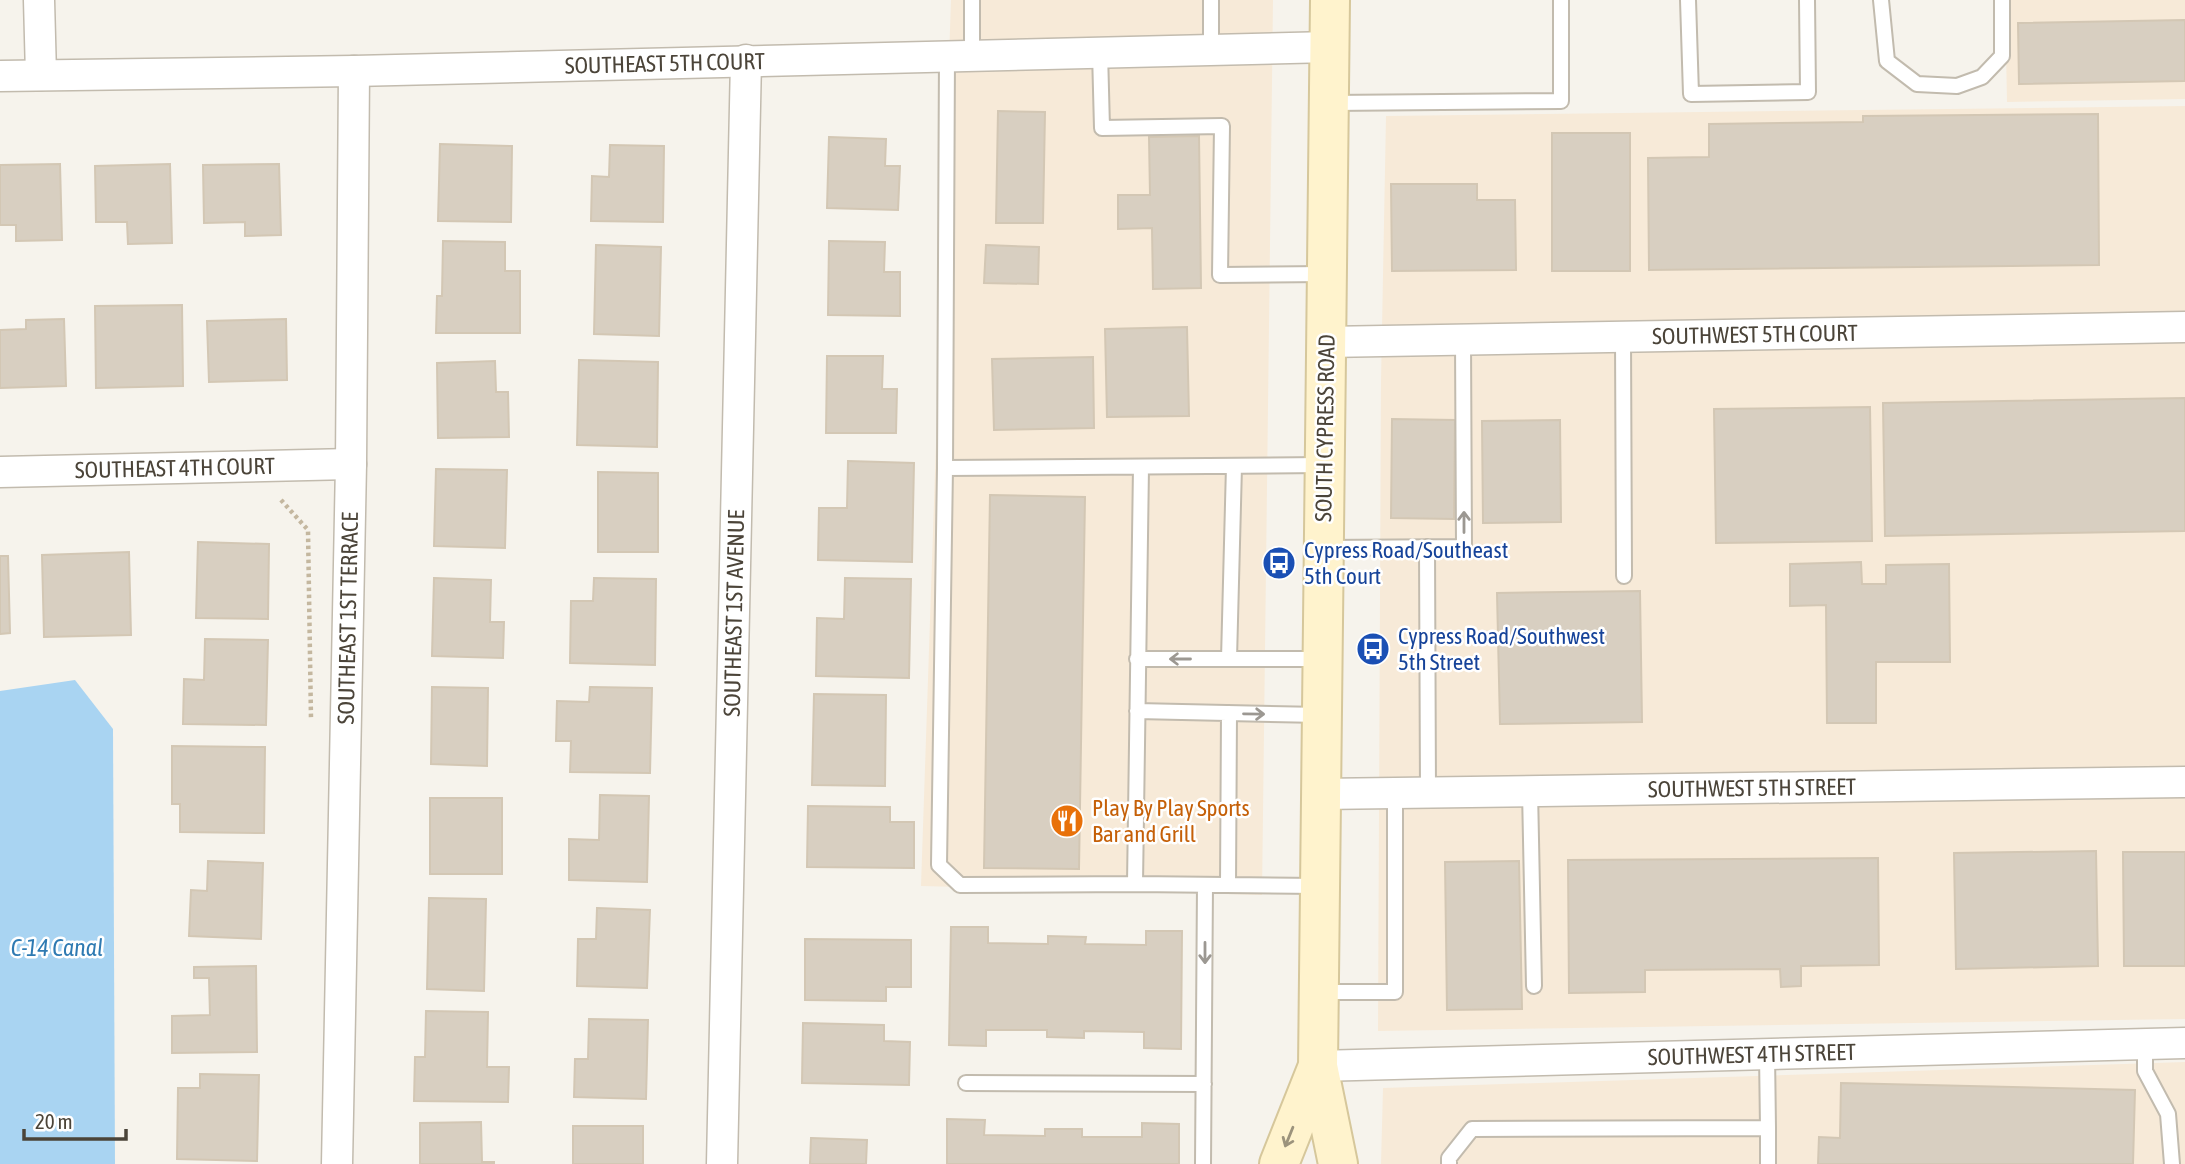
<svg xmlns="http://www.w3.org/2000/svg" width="2185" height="1164" font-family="'Asap Condensed',sans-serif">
<rect width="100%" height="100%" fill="#f6f3ec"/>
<path fill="#f7ead8" d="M951,0H1273L1262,895L921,886Z
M2005,0H2185V99L2007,102Z
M2185,106V1019L1378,1031L1381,382L1386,116Z
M2185,1062V1164H1381L1383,1088Z"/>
<path fill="#a9d4f2" d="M75,680L113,729L115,1164H0V691Z"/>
<path fill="#d8cfc1" stroke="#d3c7b4" stroke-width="2" d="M2185,20V81L2019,84L2018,23Z
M998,111L1045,112L1043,223H996Z
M2098,114L2099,265L1649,270L1648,158L1709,157V124L1863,122V116Z
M1552,133H1630V271H1552Z
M1199,136L1201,288L1153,289L1152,228L1118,229V195H1150L1149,137Z
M829,137L886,139L885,166H900L898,210L827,208Z
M440,144L512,146L511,222L438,221Z
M610,145L664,146L663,222L591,221L592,176L609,177Z
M60,164L62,240L16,241V225H0V165Z
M170,164L172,243L128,244L127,222H96L95,166Z
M279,164L281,235L245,236V222L204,223L203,165Z
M1391,184H1477V200H1515L1516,270L1392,271Z
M443,241L505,242V271H520V333H436L437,296H442Z
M829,241L885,242L884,272H900V316L828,315Z
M596,245L661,247L659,336L594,334Z
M986,245L1039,247L1038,284L984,283Z
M182,305L183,386L96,388L95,306Z
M64,319L66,386L0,388V330L26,329V320Z
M286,319L287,380L209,382L207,321Z
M1187,327L1189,416L1107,417L1105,329Z
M827,356H883L882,389H897L896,433H826Z
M1093,357L1094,428L994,430L992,359Z
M579,360L658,362L657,447L577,445Z
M495,361L496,392H508L509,437L438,438L437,363Z
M2185,398V531L1885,536L1883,403Z
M1870,407L1872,541L1716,543L1714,409Z
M1392,419L1455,420L1454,519L1391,518Z
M1560,420L1561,522L1483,523L1482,421Z
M848,461L914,463L912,562L818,560L819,508H847Z
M436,469L507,470L505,548L434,546Z
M598,472L658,473V552H598Z
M990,495L1085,497L1079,869L984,868Z
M198,542L269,544L268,619L196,618Z
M129,552L131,635L44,637L42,555Z
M0,556H8L10,633L0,634Z
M1861,562L1862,584H1886V565L1949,564L1950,662H1876V723H1827L1826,605L1790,606V564Z
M434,578L491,580L490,622H504L503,658L432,656Z
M594,578L656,579L655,665L570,663L571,601H593Z
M845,578L911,579L909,678L816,676L817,618L844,619Z
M1640,591L1642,722L1500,724L1497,593Z
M205,639L268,640L266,725L183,724L184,679L204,680Z
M432,687L488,688L487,766L431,764Z
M590,687L652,688L650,773L570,772L571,741H556L557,701L589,702Z
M814,694L886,695L885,786L812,785Z
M172,746L265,747L264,833L180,832V804H172Z
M600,795L649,796L647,882L569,880V839L599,840Z
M430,798H502V874H430Z
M808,806L890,807V822H914V868L807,867Z
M2096,851L2098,966L1956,969L1954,853Z
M2123,852H2185V966H2124Z
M1878,858L1879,965L1801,966V986L1781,987L1780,969L1645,970V992L1569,993L1568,860Z
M208,861L263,863L261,939L189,936L191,890L207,891Z
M1519,861L1522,1009L1447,1010L1445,862Z
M429,898L486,899L484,991L427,989Z
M597,908L650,910L647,988L577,986L578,939H596Z
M951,927H988V943L1048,944V936L1086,937L1085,944L1146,945V931H1182L1181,1049L1144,1048V1032L1084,1031V1038L1047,1037V1030H986V1046L949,1045Z
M805,939L911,940V987H886V1001L805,1000Z
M256,966L257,1052L172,1053V1016L210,1015L209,978H194V967Z
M426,1011L488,1012L487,1067H509L508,1102L414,1101L415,1057H425Z
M589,1019L648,1020L646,1099L574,1097L575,1059H588Z
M803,1023L884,1025V1041L910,1042L909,1085L802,1083Z
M200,1074L259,1075L257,1161L177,1159L178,1088H200Z
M1841,1083L2135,1090L2133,1164H1818L1819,1137L1840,1138Z
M947,1119L985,1120L984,1135L1045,1136V1129H1082V1137H1142V1123L1179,1124V1164H947Z
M481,1122L482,1162H494V1164H420V1123Z
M573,1126H643V1164H573Z
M811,1138L867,1140L866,1164H810Z"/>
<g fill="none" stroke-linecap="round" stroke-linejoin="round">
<defs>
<path id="lane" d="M972,0V55
M1688,0L1691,94L1808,92L1807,0
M1881,0L1887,61L1917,84L1957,86L1982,77L2002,56V0
M1211,49V0
M1100,52L1102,128L1222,126L1220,275L1325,274
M1331,103L1561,101V0
M1623,337L1624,576
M1141,467L1135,884L1318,886
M945,468L947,55
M1427,547L1428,793
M1325,548L1464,547L1463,339
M1137,659H1320
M1229,659L1234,466
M1137,711L1321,715
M1530,791L1534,986
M1135,884L960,885L939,865L945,468L1323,465
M1228,885L1229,713
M1319,992H1395V793
M2145,1044V1071L2168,1114L2172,1164
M1767,1054L1768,1128
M966,1083L1204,1084
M1203,1164L1205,885
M1449,1164V1158L1472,1129L1768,1128V1164"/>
<g id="street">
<path d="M39,0L41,75"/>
<path id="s1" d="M0,76L354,71L1330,47"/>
<path id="s2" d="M1326,342L2185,327"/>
<path id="s3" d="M0,472L351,464"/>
<path id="s4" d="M1320,794L2185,782"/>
<path id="s5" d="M1318,1066L2185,1043"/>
<path id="s6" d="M337,1164L351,464L354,71"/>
<path id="s7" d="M722,1164L746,60"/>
</g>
<path id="secondary" d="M1330,0L1318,1066L1338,1164
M1279,1164L1318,1066"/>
</defs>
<use href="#lane" stroke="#c2bbae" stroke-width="18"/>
<use href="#street" stroke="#c2bbae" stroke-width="33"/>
<use href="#secondary" stroke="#d6c79b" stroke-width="42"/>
<path stroke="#c4b79f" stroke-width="4.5" stroke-dasharray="3.5 3.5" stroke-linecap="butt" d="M281,500L308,530L311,719"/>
<use href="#lane" stroke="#fff" stroke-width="14"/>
<use href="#street" stroke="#fff" stroke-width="30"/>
<use href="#secondary" stroke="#fff3cd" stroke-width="38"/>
</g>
<defs><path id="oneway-shaft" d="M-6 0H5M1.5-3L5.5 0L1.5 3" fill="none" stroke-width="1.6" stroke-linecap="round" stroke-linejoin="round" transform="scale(1.75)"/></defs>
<g stroke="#9c9892">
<use href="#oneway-shaft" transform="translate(1464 522) rotate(-90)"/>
<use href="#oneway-shaft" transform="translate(1180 659) rotate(180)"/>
<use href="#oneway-shaft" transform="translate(1254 714) rotate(1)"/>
<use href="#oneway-shaft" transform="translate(1205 953) rotate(90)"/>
</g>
<use stroke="#9c937c" href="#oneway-shaft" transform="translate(1289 1137) rotate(112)"/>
<defs>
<symbol id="bus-disc" viewBox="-11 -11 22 22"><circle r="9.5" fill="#1a4fb4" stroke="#fff"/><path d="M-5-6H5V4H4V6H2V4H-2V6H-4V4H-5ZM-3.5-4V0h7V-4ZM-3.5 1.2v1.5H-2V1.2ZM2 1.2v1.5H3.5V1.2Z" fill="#fff"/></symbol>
<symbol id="restaurant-disc" viewBox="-11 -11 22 22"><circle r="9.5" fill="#e8710a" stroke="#fff"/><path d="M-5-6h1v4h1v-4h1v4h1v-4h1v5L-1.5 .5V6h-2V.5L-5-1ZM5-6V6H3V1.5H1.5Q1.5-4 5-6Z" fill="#fff"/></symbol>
</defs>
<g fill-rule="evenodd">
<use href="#bus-disc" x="1260" y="544" width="38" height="38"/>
<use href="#bus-disc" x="1354" y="630" width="38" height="38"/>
<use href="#restaurant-disc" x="1048" y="802" width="38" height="38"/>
</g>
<g text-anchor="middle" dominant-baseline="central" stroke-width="5" stroke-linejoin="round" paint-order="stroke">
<g font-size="23" fill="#4b4439" stroke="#fff">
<text stroke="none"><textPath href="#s1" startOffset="665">SOUTHEAST 5TH COURT</textPath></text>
<text stroke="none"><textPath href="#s2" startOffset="429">SOUTHWEST 5TH COURT</textPath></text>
<text transform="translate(1325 428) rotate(-89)">SOUTH CYPRESS ROAD</text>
<text stroke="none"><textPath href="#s3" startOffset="175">SOUTHEAST 4TH COURT</textPath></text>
<text stroke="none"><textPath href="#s7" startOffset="551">SOUTHEAST 1ST AVENUE</textPath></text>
<text stroke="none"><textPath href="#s6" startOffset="546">SOUTHEAST 1ST TERRACE</textPath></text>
<text stroke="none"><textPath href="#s4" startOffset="432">SOUTHWEST 5TH STREET</textPath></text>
<text stroke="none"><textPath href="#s5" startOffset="434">SOUTHWEST 4TH STREET</textPath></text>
</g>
<g font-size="23" fill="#164399" stroke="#fff" text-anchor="start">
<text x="1304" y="550">Cypress Road/Southeast<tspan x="1304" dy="26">5th Court</tspan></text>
<text x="1398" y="636">Cypress Road/Southwest<tspan x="1398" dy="26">5th Street</tspan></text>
</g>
<g font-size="23" fill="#c56008" stroke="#fff" text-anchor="start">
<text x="1092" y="808">Play By Play Sports<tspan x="1092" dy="26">Bar and Grill</tspan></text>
</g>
<g font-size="24" font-style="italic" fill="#2e7ab2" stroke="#fff">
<text x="57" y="947">C-14 Canal</text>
</g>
</g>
<path d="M24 1129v10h102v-10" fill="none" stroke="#4b4439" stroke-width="3.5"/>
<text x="35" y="1129" font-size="21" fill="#4b4439" stroke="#ffffff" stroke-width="5" paint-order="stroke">20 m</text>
</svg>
